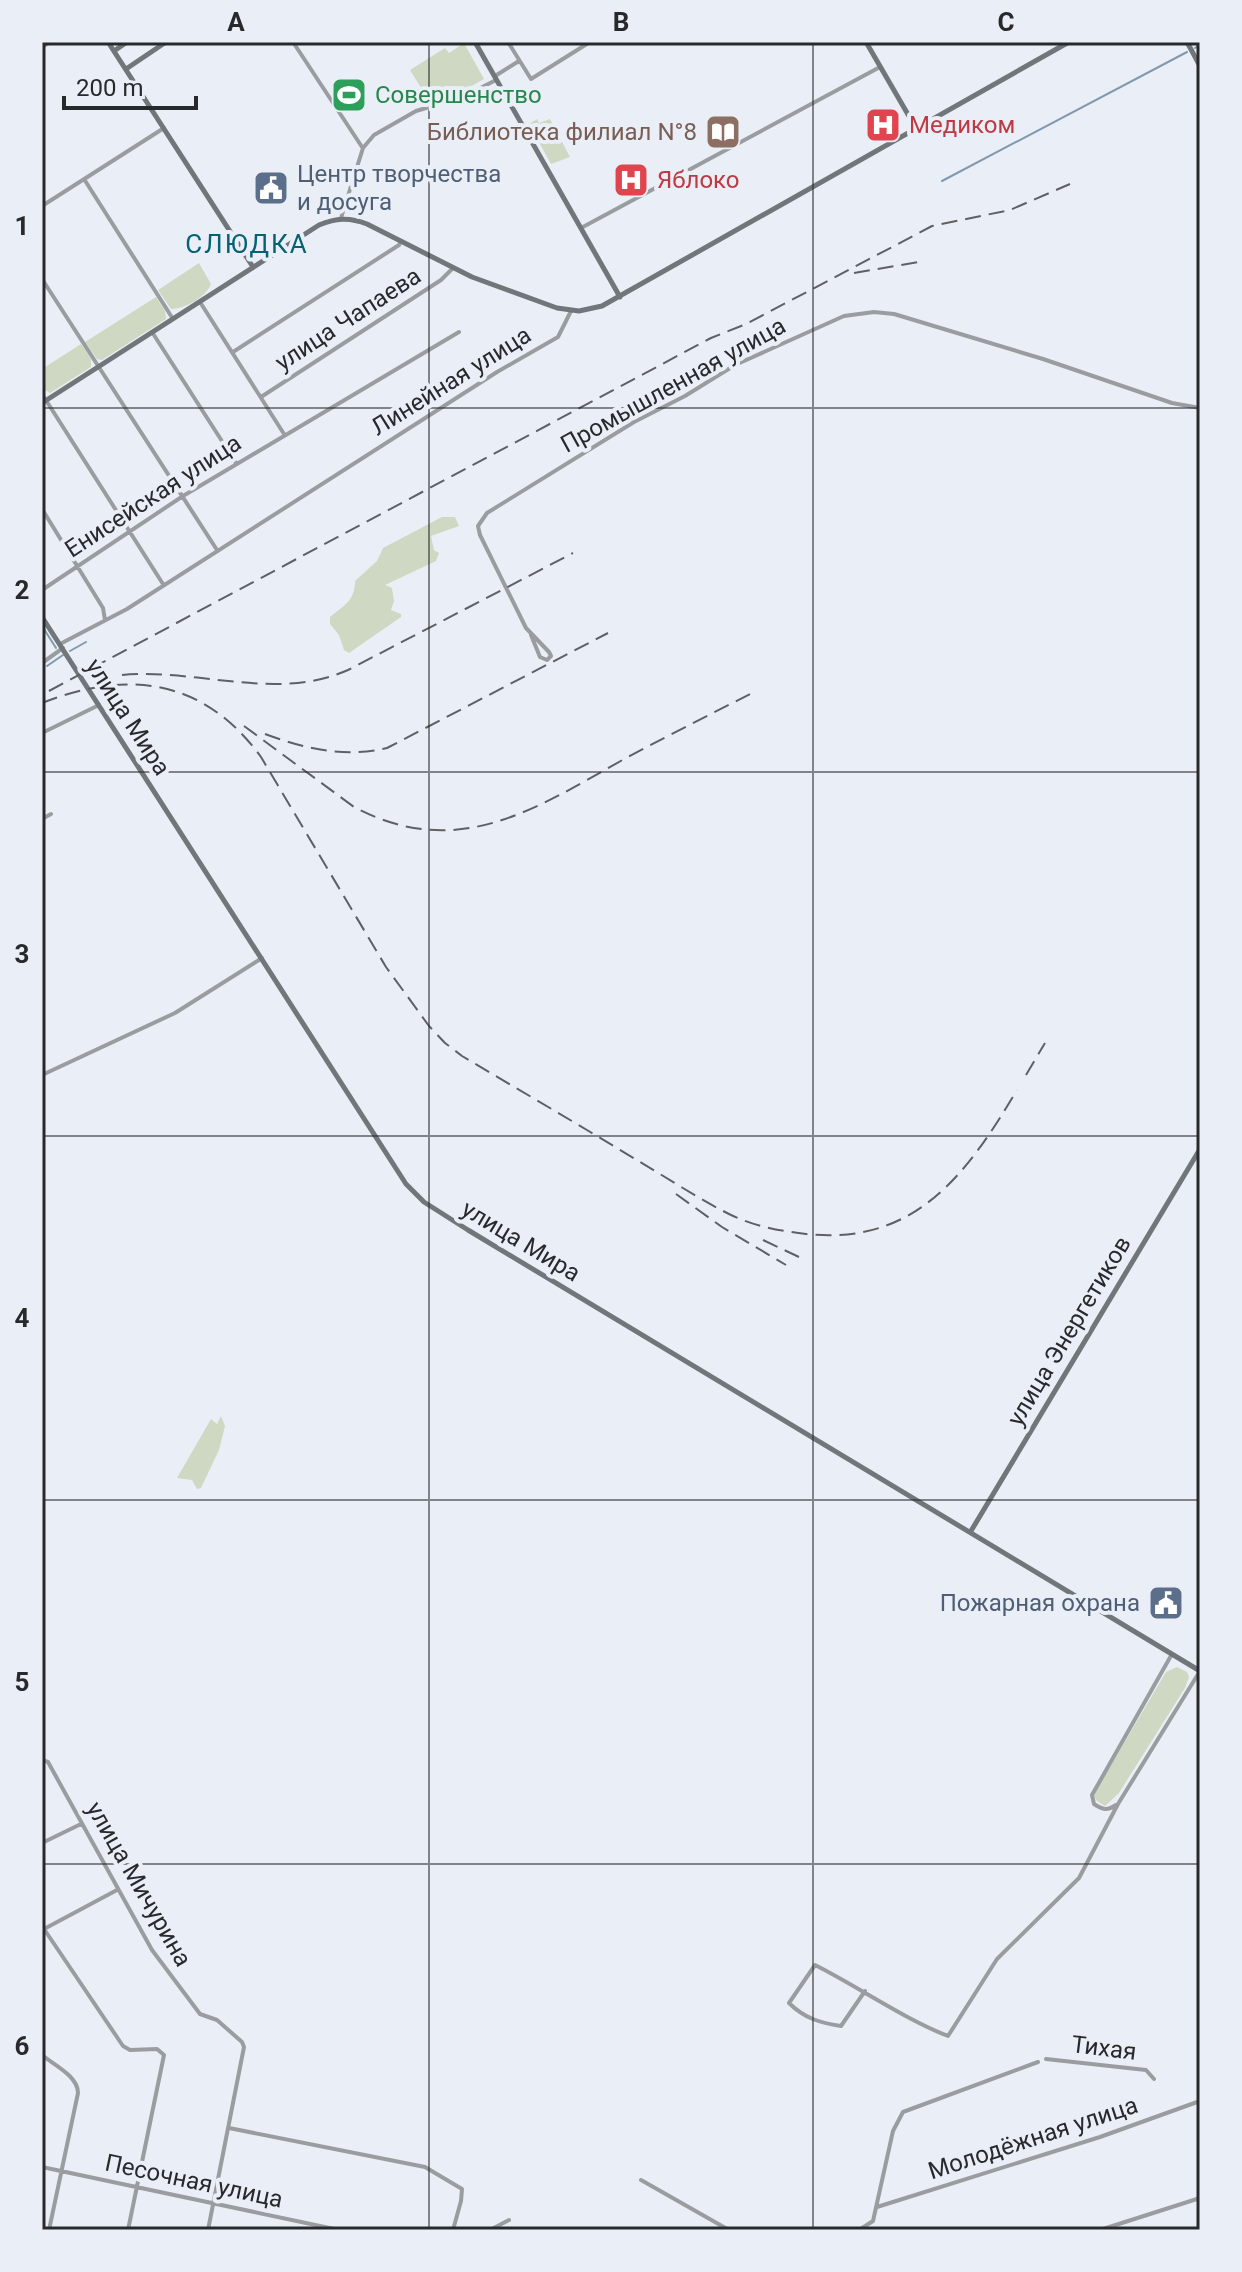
<svg xmlns="http://www.w3.org/2000/svg" width="1242" height="2272" font-family="Roboto,sans-serif">
<rect width="100%" height="100%" fill="#eaeff7"/>
<path fill="#cfd8c2" d="M464,43L484,79L440,104H431L410,70L445,48L449,53Z
M537,119L539,123L550,119L570,157L551,164L529,124Z
M199,263L211,284C206,297 185,309 171,309L158,290Z
M156,297L165,311L166,319L102,360L97,359L85,342Z
M81,344L91,359V367L50,393L42,388V369Z
M442,517H455L459,526L431,536L434,550L439,553L436,561L385,585L392,588L394,601L391,610L401,614V617L349,653L344,650L339,635L330,624V617C345,605 355,600 355,581L377,561L383,548Z
M221,1416L225,1426L219,1450L201,1488L197,1489L192,1480L177,1478L211,1419L217,1424Z
M1177,1667L1187,1672L1189,1677L1185,1688L1119,1793L1105,1806L1097,1801L1094,1796L1100,1784L1166,1672Z"/>
<g fill="none" stroke-linecap="round" stroke-linejoin="round">
<path stroke="#8198af" stroke-width="2" d="M1195,48L1200,45
M942,181L1187,52
M42,626L56,648
M70,651L86,642
M47,666L63,655"/>
<path stroke="#9a9da0" stroke-width="4" d="M293,42L362,147
M508,42L531,79L590,42
M42,47L50,42
M495,76L519,61
M84,179L173,319
M42,206L164,128
M341,218L363,148L374,135L416,111L463,97L496,80
M581,228L880,67
M42,279L217,550
M200,302L284,434
M152,332L236,463
M233,352L399,245L401,241
M42,394L163,584
M261,397L441,280L453,268
M42,509L103,608L105,620
M42,590L183,496L459,332
M60,644L127,609L497,372L558,337L571,311
M42,663L63,648
M42,733L99,705
M42,819L51,814
M42,1075L175,1013L262,958
M42,1760L48,1762L152,1950L200,2014L217,2020L242,2042L244,2047L208,2230
M1116,1805C1107,1811 1103,1810 1094,1804L1092,1795L1172,1654
M42,1843L81,1824
M42,1926L123,2046L130,2050L157,2049L164,2055L128,2230
M44,1929L117,1890
M865,1991L841,2026C820,2023 804,2018 789,2003L815,1965C857,1986 906,2020 948,2036L997,1959L1079,1878L1118,1804L1200,1671
M42,2055C54,2065 78,2076 78,2093L49,2230
M1046,2059L1146,2070L1154,2079
M229,2128L425,2167L462,2189L461,2201L453,2230
M42,2167L339,2230
M641,2180L729,2230
M877,2207L1100,2137L1200,2101
M490,2230L509,2220
M859,2230L873,2221L893,2131L903,2112L1038,2062
M1100,2230L1200,2198"/>
<path stroke="#9a9da0" stroke-width="4" d="M531,635L540,657L547,660L551,656L549,652L526,628L480,535L478,526L487,513L634,422L685,396L735,365L844,316L874,312L894,314L1043,359L1172,403L1200,408"/>
<path stroke="#71767a" stroke-width="5" d="M108,42L253,267
M475,42L620,297
M866,42L917,130
M1187,42L1200,66
M114,51L127,42
M126,69L166,42
M42,403L319,225C336,218 349,217 367,224L472,277L557,308L579,311L602,306L1069,42
M42,617L406,1184L424,1202L468,1230L1200,1671
M971,1531L1200,1149"/>
<path stroke="#5e6065" stroke-width="2" stroke-dasharray="16 8" stroke-linecap="butt" d="M854,273L919,262
M122,675C198,668 276,702 348,670L573,553
M49,691L711,338L746,324L932,226L1010,210L1070,184
M42,703C129,669 204,679 261,757L386,967L429,1026L445,1043L462,1056C521,1091 581,1126 640,1162C669,1179 699,1199 729,1214C753,1226 780,1231 806,1234C915,1246 967,1174 1017,1090
M244,726L354,807C458,862 535,809 626,758C669,735 713,713 756,691
M265,734C306,749 344,758 387,748L608,633
M1026,1075L1045,1043
M676,1194L722,1227L786,1265
M763,1240L799,1257"/>
</g>
<path fill="none" stroke="#28292d" stroke-width="2" stroke-opacity="0.55" d="M429,42V2230M813,42V2230M42,408H1200M42,772H1200M42,1136H1200M42,1500H1200M42,1864H1200"/>
<defs>
<symbol id="stadium-square" viewBox="-11 -11 22 22"><rect x="-9" y="-9" width="18" height="18" rx="4" fill="#2e9e5b" stroke="#eaeff7"/><path d="M0-5a6.5 5 0 1 0 0 10a6.5 5 0 1 0 0-10ZM-3.5-1.8h7v3.6h-7Z" fill="#fff"/></symbol>
<symbol id="hospital-square" viewBox="-11 -11 22 22"><rect x="-9" y="-9" width="18" height="18" rx="4" fill="#e0444e" stroke="#eaeff7"/><path d="M-5-5h3v3.5h4V-5h3V5h-3V1.5h-4V5h-3Z" fill="#fff"/></symbol>
<symbol id="library-square" viewBox="-11 -11 22 22"><rect x="-9" y="-9" width="18" height="18" rx="4" fill="#8d6e63" stroke="#eaeff7"/><path d="M-6-4Q-3-5.5-.7-3.5V5Q-3 3-6 4ZM6-4Q3-5.5 .7-3.5V5Q3 3 6 4Z" fill="#fff"/></symbol>
<symbol id="civic-square" viewBox="-11 -11 22 22"><rect x="-9" y="-9" width="18" height="18" rx="4" fill="#5c6f8a" stroke="#eaeff7"/><path d="M-.6-6.5H3V-4.5H.6V-3L4-1V1h2V6H-6V1h2V-1L-.6-3ZM-1.2 2.5V6h2.4V2.5Z" fill="#fff"/></symbol>
</defs>
<g fill-rule="evenodd">
<use href="#stadium-square" x="329" y="75" width="40" height="40"/>
<use href="#hospital-square" x="863" y="105" width="40" height="40"/>
<use href="#library-square" x="703" y="112" width="40" height="40"/>
<use href="#hospital-square" x="611" y="160" width="40" height="40"/>
<use href="#civic-square" x="251" y="168" width="40" height="40"/>
<use href="#civic-square" x="1146" y="1583" width="40" height="40"/>
</g>
<g text-anchor="middle" dominant-baseline="central" stroke-width="8" stroke-linejoin="round" paint-order="stroke">
<g font-size="24" fill="#27864d" stroke="#eaeff7" text-anchor="start">
<text x="375" y="95">Совершенство</text>
</g>
<g font-size="24" fill="#be3a42" stroke="#eaeff7" text-anchor="start">
<text x="909" y="125">Медиком</text>
<text x="657" y="180">Яблоко</text>
</g>
<g font-size="24" fill="#785e54" stroke="#eaeff7" text-anchor="end">
<text x="697" y="132">Библиотека филиал N°8</text>
</g>
<g font-size="24" fill="#4e5e75" stroke="#eaeff7" text-anchor="start">
<text x="297" y="174">Центр творчества<tspan x="297" dy="28">и досуга</tspan></text>
<text x="1140" y="1603" text-anchor="end">Пожарная охрана</text>
</g>
<g font-size="24" fill="#28292d" stroke="#eaeff7">
<text transform="translate(348 319) rotate(-33)">улица Чапаева</text>
<text transform="translate(451 381) rotate(-32)">Линейная улица</text>
<text transform="translate(673 385) rotate(-29)">Промышленная улица</text>
<text transform="translate(153 496) rotate(-33)">Енисейская улица</text>
<text transform="translate(128 717) rotate(57)">улица Мира</text>
<text transform="translate(521 1241) rotate(31)">улица Мира</text>
<text transform="translate(1069 1331) rotate(-59)">улица Энергетиков</text>
<text transform="translate(139 1884) rotate(60)">улица Мичурина</text>
<text transform="translate(1104 2048) rotate(7)">Тихая</text>
<text transform="translate(1033 2138) rotate(-18)">Молодёжная улица</text>
<text transform="translate(194 2181) rotate(12)">Песочная улица</text>
</g>
<g font-size="26" letter-spacing="2" fill="#056274" stroke="#eaeff7">
<text x="247" y="244">СЛЮДКА</text>
</g>
</g>
<rect width="1242" height="2272" fill="none" stroke="#eaeff7" stroke-width="88"/>
<path d="M64 96v12h132v-12" fill="none" stroke="#28292d" stroke-width="4"/>
<text x="76" y="96" font-size="24" fill="#28292d" stroke="#eaeff7" stroke-width="6" paint-order="stroke">200 m</text>
<rect x="44" y="44" width="1154" height="2184" fill="none" stroke="#28292d" stroke-width="3"/>
<g font-size="26" text-anchor="middle" font-weight="bold" fill="#28292d">
<text x="236" y="31">A</text>
<text x="621" y="31">B</text>
<text x="1006" y="31">C</text>
<text x="22" y="235">1</text>
<text x="22" y="599">2</text>
<text x="22" y="963">3</text>
<text x="22" y="1327">4</text>
<text x="22" y="1691">5</text>
<text x="22" y="2055">6</text>
</g>
</svg>
